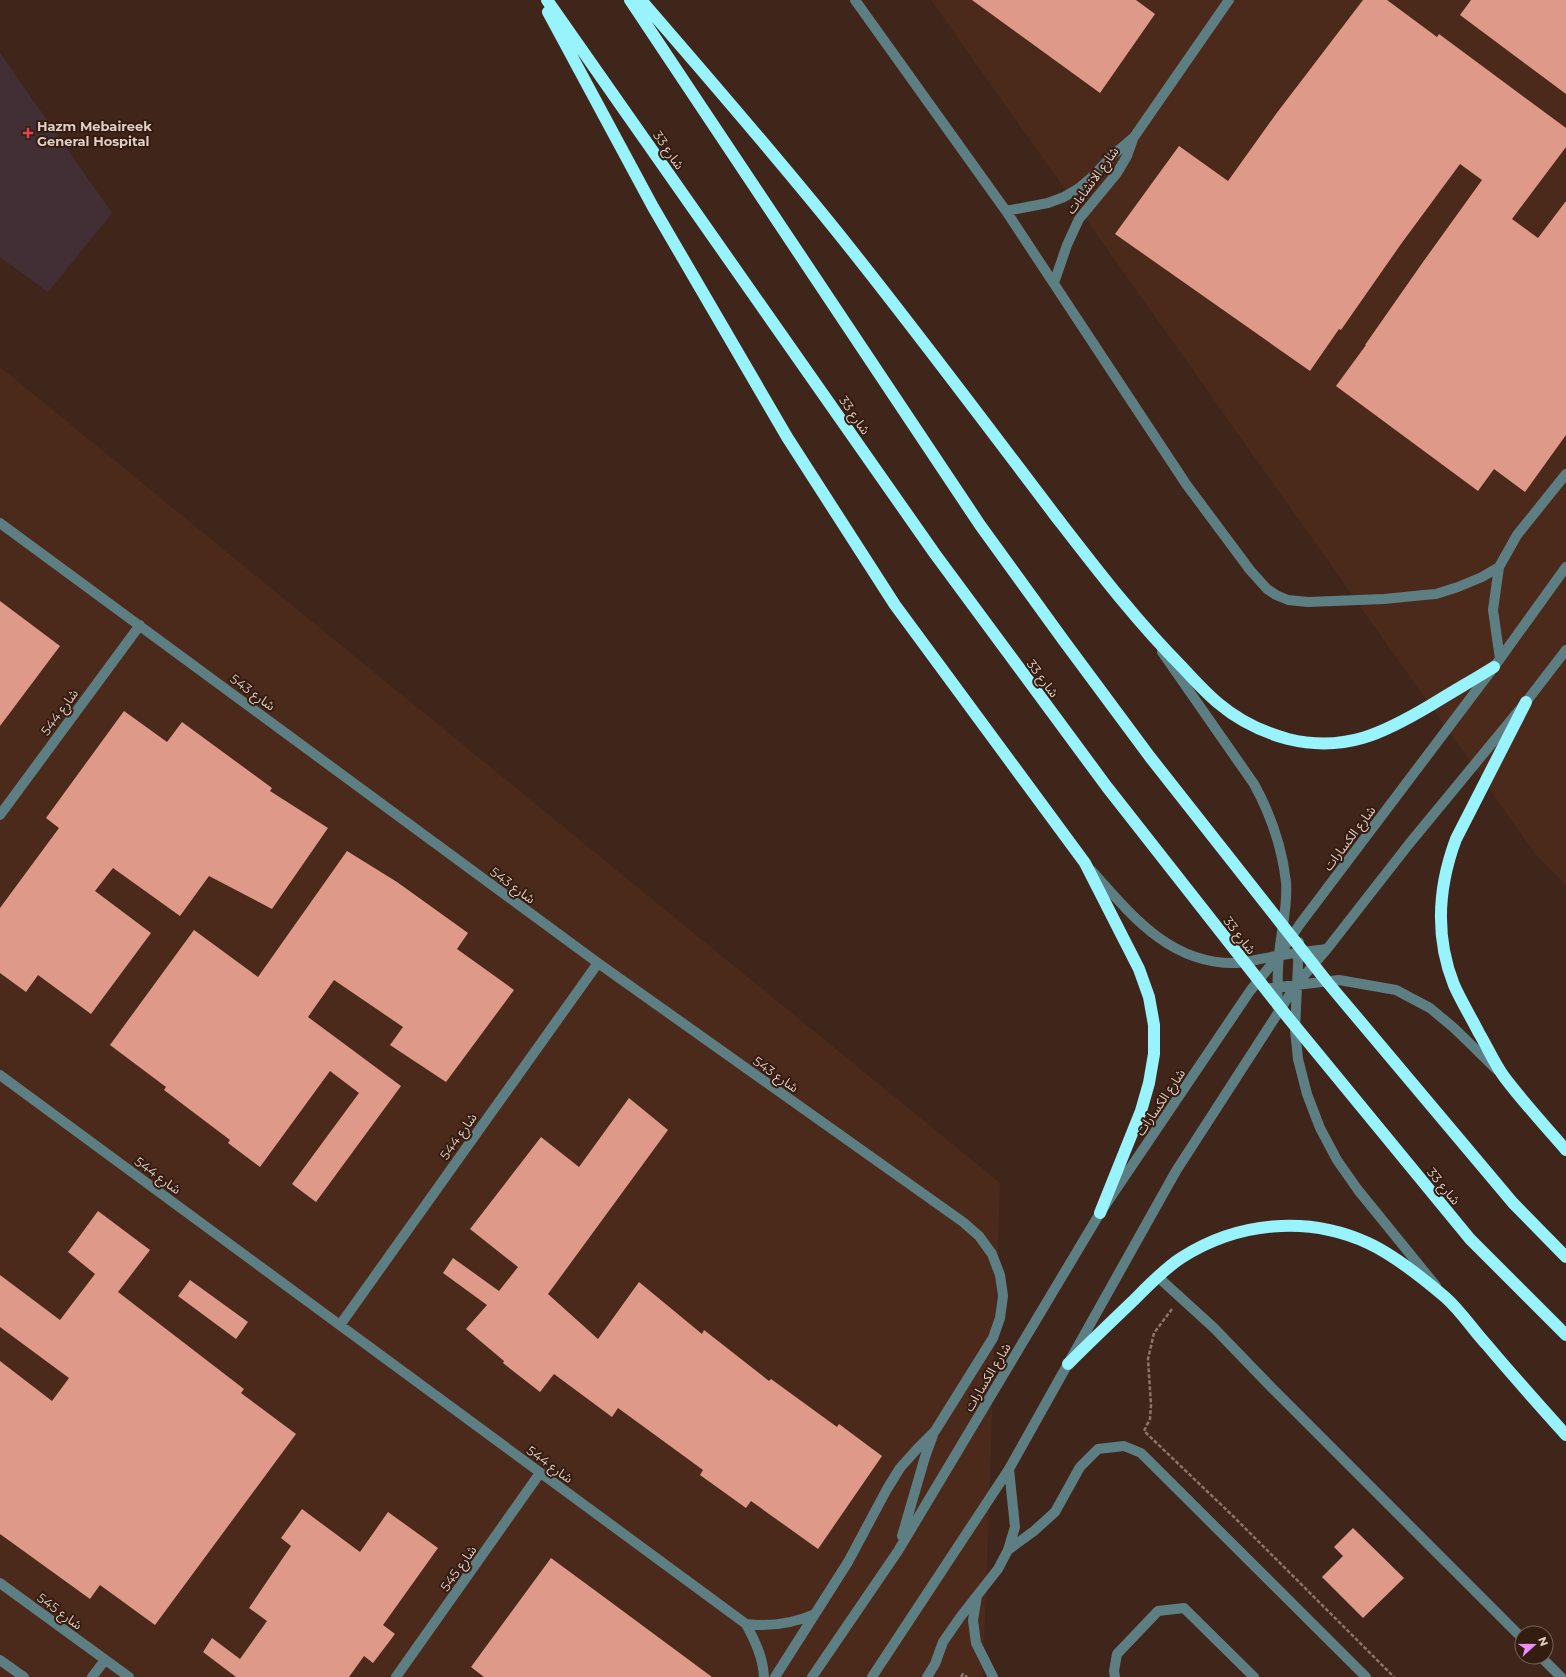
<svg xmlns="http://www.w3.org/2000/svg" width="1566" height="1677" font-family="Montserrat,'Noto Sans Arabic',sans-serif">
<rect width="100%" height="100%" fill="#40261a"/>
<path fill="#4b2a1b" d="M931,0H1566V885L1537,856Z
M0,367L1000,1183L983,1677H0Z"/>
<path fill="#422e35" d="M0,53L112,213L48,292L0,257Z"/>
<path fill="#df9989" d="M972,0H1136L1155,14L1100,93Z
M1363,0H1387L1437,37L1439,34L1566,128V147L1512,219L1538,238L1566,201V435L1525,492L1494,469L1478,491L1336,386L1366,345H1365L1423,262L1482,180L1460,164L1401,244L1341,330L1339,329L1310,371L1115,234L1179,146L1228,181L1276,114Z
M1471,0H1566V94L1460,15Z
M0,601L60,646L0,726Z
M124,711L167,742L182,722L272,788L270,791L328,828L272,909L209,876L180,916L113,868L95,891L151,933L91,1014L38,975L26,992L0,973V908L59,828L46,818Z
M347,851L397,882L468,933L457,949L514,990L446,1082L390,1045L403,1027L334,980L308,1017L401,1086L316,1202L292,1184L359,1093L330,1071L260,1167L228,1143L230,1140L164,1090L166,1087L110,1045L194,930L258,977Z
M629,1098L668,1130L548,1294L598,1339L639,1282L702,1334L704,1330L769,1381L771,1379L837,1427L839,1424L882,1456L818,1549L751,1501L746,1508L700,1475L703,1470L618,1408L612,1417L554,1374L540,1392L503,1363L504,1361L466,1329L487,1305L443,1273L453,1258L499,1291L518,1267L470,1229L541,1137L579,1167Z
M98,1211L150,1250L118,1292L244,1389L241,1393L296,1434L155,1625L100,1585L90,1599L0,1534V1361L52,1401L69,1378L0,1327V1275L60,1320L95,1274L68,1252Z
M190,1280L248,1322L236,1339L178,1296Z
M302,1509L360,1552L388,1512L438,1548L383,1625L395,1634L373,1663L364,1656L349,1677H236L203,1652L212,1638L240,1659L267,1621L249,1608L291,1546L281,1538Z
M1353,1528L1404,1578L1363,1618L1322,1577L1343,1556L1334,1547Z
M551,1558L608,1600L712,1677H484L471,1667Z"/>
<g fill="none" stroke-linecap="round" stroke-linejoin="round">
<path stroke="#8b756b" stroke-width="2.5" stroke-dasharray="4 2" stroke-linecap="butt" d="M1172,1309L1154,1333L1148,1359L1151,1405L1150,1419L1144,1431L1234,1517L1394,1677
M961,1677L963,1674L967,1677"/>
<path stroke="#5d7f83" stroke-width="10" d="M855,0L1006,211L1186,484L1250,570L1267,589L1276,595L1288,600L1308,602L1384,599L1424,595L1436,594L1458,587L1482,577L1499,567
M1006,211L1048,203L1064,197L1079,188L1092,177L1113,155L1134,137L1229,0
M1054,283L1067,245L1079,219L1117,173L1127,156L1133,139
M0,523L598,963L963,1222L979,1236L992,1254L1000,1275L1003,1296L1000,1318L993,1338L935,1431L917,1449L900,1468L887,1489L848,1562L775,1677
M1162,652L1254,784C1271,815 1282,847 1286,882C1288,907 1281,931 1279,955C1277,972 1278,989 1277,1006
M1500,659L1493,610L1499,567L1517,535L1566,474
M0,815L140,625
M1092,871C1132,916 1171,965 1237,963C1250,962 1264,958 1276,956C1293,953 1310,951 1327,949
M1299,942L1295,1030L1298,1059L1307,1094L1320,1128L1337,1160L1358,1190L1436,1286
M1271,988L1339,980L1396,990L1430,1008L1454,1028L1497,1070
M0,1075L746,1624C755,1641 763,1657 764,1677
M1158,1277L1214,1328L1272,1388L1522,1638
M340,1325L598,963
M902,1536L925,1457L933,1435
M1008,1550L1034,1531L1055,1512L1080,1467L1098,1449L1124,1446L1141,1453L1366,1677
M0,1583L129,1677
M977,1596L973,1620L976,1643L993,1677
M746,1624C771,1627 792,1624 815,1614
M1541,1657L1561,1677
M0,1660L24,1677
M92,1677L105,1660
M396,1677L540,1473
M812,1677L898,1551L1100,1213L1250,991L1279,955L1300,924L1494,667L1566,567
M872,1677L1009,1469L1176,1171L1296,985L1327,949L1409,844L1526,702L1566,650
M927,1677L935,1664L943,1642L961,1616L998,1569L1008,1550L1015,1527L1009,1469
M1115,1677L1114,1671L1117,1654L1158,1611L1184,1608L1254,1677"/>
<path stroke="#98f3fd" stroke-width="12" d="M547,0L935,554L1107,787L1286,1015L1470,1239L1566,1335
M630,0L980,525L1064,641L1150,757L1328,983L1513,1203L1566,1257
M641,0C710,80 780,160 846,243C917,332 985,423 1054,514C1095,567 1136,621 1183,668C1194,680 1205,692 1218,703C1238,720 1262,732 1288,739C1345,753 1384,733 1431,705C1452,692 1473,680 1494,667
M548,12L653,207L787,437L895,605L1085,863L1139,969L1149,997L1154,1025V1054L1149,1083L1141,1111L1100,1213
M1526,702L1456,839C1438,887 1435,937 1454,985C1461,1001 1471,1017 1479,1033C1488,1048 1495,1065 1505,1078C1524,1103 1546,1127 1566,1150
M1068,1364C1090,1342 1112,1321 1134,1300C1149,1285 1164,1269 1181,1258C1237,1222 1307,1215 1368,1243C1392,1254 1425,1280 1445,1297C1461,1311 1473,1330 1487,1345C1513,1376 1539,1405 1566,1435"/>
</g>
<path fill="#e0444e" stroke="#351c10" stroke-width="1.5" d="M26 127h4v4h4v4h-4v4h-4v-4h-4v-4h4z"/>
<g text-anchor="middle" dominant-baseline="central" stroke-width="4" stroke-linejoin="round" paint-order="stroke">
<g font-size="13" font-weight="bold" fill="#dfcdc6" stroke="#351c10" text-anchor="start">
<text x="37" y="126">Hazm Mebaireek<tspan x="37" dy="15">General Hospital</tspan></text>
</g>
<g font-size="13" fill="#dfcdc6" stroke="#351c10">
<text transform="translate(669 150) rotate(55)">شارع 33</text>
<text transform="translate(1092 180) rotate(-54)">شارع الانشاءات</text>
<text transform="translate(855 415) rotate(55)">شارع 33</text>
<text transform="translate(1043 678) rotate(53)">شارع 33</text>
<text transform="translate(253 692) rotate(36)">شارع 543</text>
<text transform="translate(59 712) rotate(-54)">شارع 544</text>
<text transform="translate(1349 838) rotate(-53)">شارع الكسارات</text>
<text transform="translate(513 885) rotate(36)">شارع 543</text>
<text transform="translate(1240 935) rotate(52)">شارع 33</text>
<text transform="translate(776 1074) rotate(35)">شارع 543</text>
<text transform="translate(1160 1102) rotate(-56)">شارع الكسارات</text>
<text transform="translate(458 1136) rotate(-55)">شارع 544</text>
<text transform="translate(158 1175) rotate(36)">شارع 544</text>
<text transform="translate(1444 1186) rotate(50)">شارع 33</text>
<text transform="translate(987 1377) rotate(-59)">شارع الكسارات</text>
<text transform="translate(550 1464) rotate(36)">شارع 544</text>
<text transform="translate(458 1568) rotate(-55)">شارع 545</text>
<text transform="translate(60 1611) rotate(36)">شارع 545</text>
</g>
</g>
<g transform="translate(1534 1645) rotate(69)"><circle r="19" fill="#351c10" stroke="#796359"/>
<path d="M0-3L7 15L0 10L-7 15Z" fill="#ea8dfd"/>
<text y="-6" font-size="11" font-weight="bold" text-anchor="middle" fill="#dfcdc6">N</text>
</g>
</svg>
